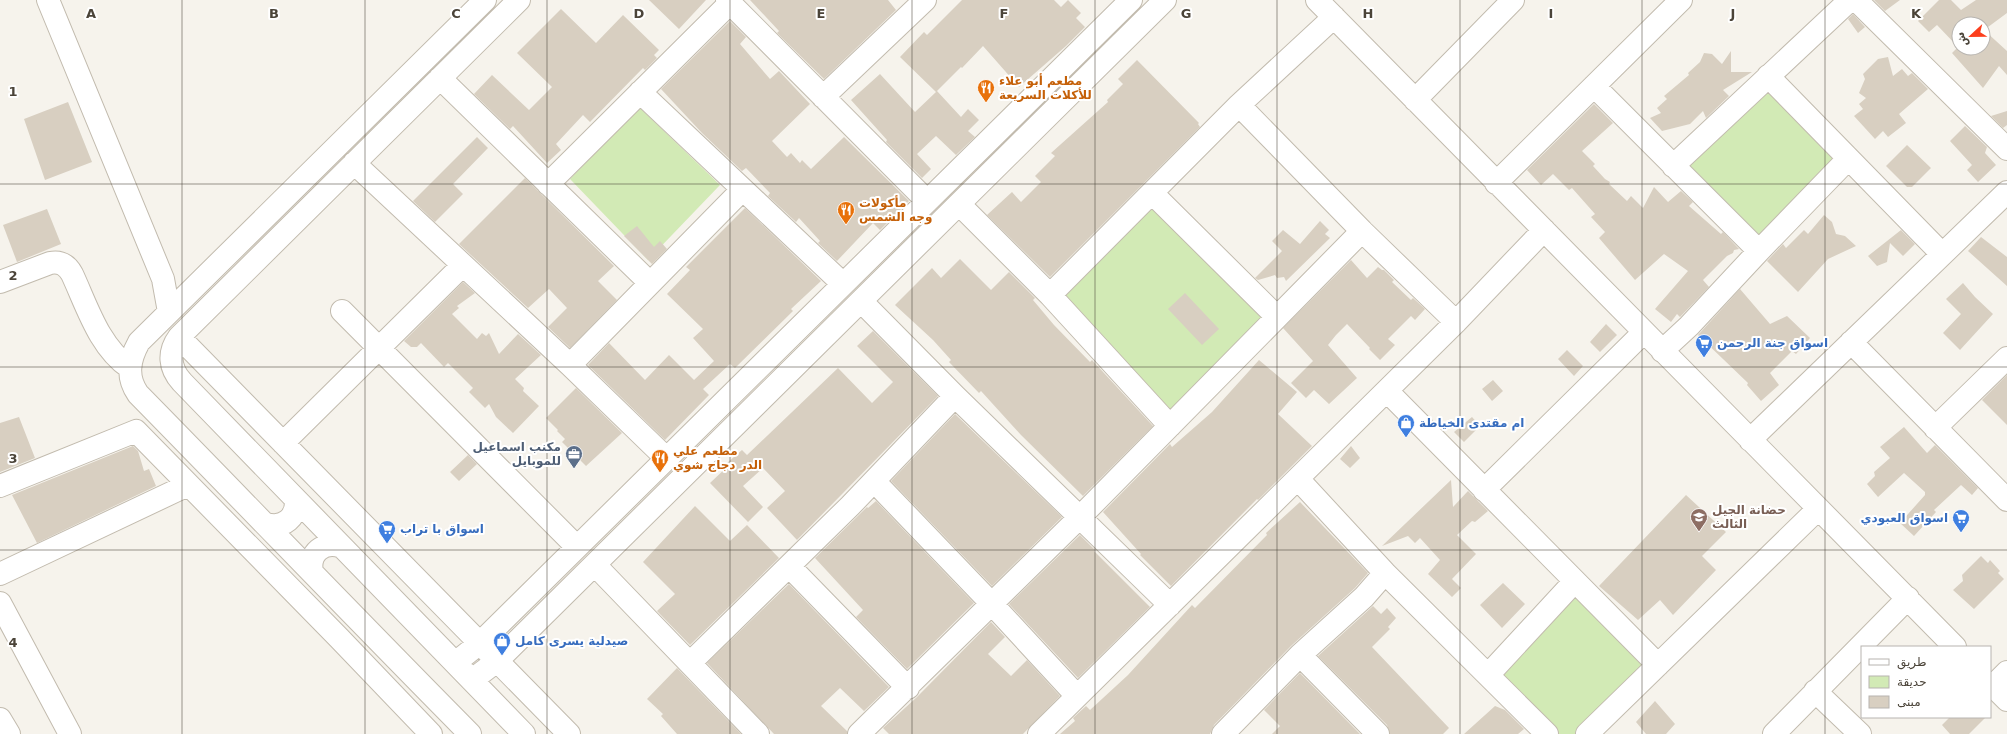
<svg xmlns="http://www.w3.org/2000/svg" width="2007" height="734" font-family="'DejaVu Sans','Noto Naskh Arabic',sans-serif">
<rect width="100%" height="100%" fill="#f6f3ec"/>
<path fill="#d2eab5" d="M1769,87L1840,159L1759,241L1684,167Z
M639,107L720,185L648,260L570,179Z
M1155,203L1268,318L1170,415L1056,301Z
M1575,593L1646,663L1576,734H1558L1499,676Z"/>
<path fill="#d8cfc1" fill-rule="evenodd" d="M649,0H706L679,29Z
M750,0H888L896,10L824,79L777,33L779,31Z
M962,0H1054L1061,7L1068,0L1081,13L1076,18L1085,27L1066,46L1019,87L983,46L962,68L961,67L937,91L961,117L968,109L979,120L968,131L975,137L956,155L936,136L917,154L931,169L922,178L886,142L887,140L851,100L880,74L915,112L936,92L900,57L924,32L927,35Z
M1874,0H1900L1885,11Z
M1939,0H1951L1961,10L1976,0H2007V13L1984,30L2007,51V75L1999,66L1983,88L1952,53L1958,47L1937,25L1929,32L1918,21ZM1959,24H1983V48H1959Z
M561,9L596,43L623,15L659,50L654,55L657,58L645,70L643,68L590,122L583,115L556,144L561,150L547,163L513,126L510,129L474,94L492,75L529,110L552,87L517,53Z
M1853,14L1865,27L1858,33L1848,19Z
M730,21L746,37L740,44L770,79L779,71L810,104L772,141L787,157L791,153L800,163L802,160L811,169L844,137L909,201L880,230L873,223L837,261L818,243L820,241L799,218L796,222L768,196L770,193L746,168L742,171L702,133L661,89Z
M1731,51V72H1752L1723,90L1729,96L1706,118L1703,111L1690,124L1662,131L1650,118L1661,113L1657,108L1667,99L1664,96L1689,75L1688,73L1700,62L1704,53L1712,54L1722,64Z
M1888,57L1893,76L1902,69L1908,76L1912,73L1928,89L1899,114L1906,123L1888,137L1883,131L1875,139L1854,116L1863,109L1859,104L1866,98L1859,93L1865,79L1863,74L1878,59Z
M1137,60L1199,123L1198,124L1200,127L1050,277L987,215L1012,192L1021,202L1041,182L1035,176L1055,156L1051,153L1108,102L1107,100L1123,84L1118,79Z
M68,102L92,162L45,180L24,119Z
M1594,104L1613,123L1582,151L1595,164L1593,166L1605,179L1610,182L1609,184L1627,201L1631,196L1643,208L1654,187L1668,202L1681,191L1693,202L1689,206L1721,234L1723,232L1739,249L1734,250L1733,253L1727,256L1703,280L1709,287L1680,317L1677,314L1671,322L1655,309L1688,271L1664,254L1635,280L1599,238L1605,232L1591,217L1595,214L1572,188L1569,190L1553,174L1541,185L1527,170Z
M2007,111V125L2003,128L1991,116Z
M1965,126L1987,147L1985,153L1996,165L1978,182L1967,170L1972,165L1950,141Z
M477,137L488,148L453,184L463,194L435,222L413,201Z
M1907,145L1931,168L1912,187H1907L1886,166Z
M525,178L614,266L598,281L617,300L570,348L548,327L567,308L549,289L528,308L459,244Z
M745,208L821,281L791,309L793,311L735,368L730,364L703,389L709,395L665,440L588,365L609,343L645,380L669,355L694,380L714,361L693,338L703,329L667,294L690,270L686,267Z
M47,209L61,244L17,262L3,225Z
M1824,215L1832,222L1836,234L1845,236L1856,246L1828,259L1798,292L1767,261L1783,244L1786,248L1804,230L1808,234Z
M1320,221L1329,230L1325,234L1330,238L1286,281L1284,277L1277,278L1275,275L1258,280L1255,278L1282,251L1272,241L1283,230L1300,244Z
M637,226L654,247L660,241L667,249L652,264L624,236Z
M1901,230L1915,244L1903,256L1890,243L1887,262L1877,266L1868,256Z
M1981,237L2007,257V286L1968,251Z
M960,259L991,290L1009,272L1035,298L1033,300L1054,325L1090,362L1092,360L1153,426L1083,496L1021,435L981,391L979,393L949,362L951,360L933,340L895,305L932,268L941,278Z
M1351,260L1367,278L1378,267L1382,270H1384L1394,280L1392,282L1411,300L1413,298L1425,309L1415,320L1411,316L1388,339L1395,345L1380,360L1369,349L1370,348L1347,324L1336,335L1328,345L1357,378L1329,404L1314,390L1306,398L1291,383L1313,361L1283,328Z
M463,282L475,293L457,306L459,308L452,314L477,339L482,333L486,336L489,333L499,354L518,334L541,355L515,379L524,388L523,391L539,406L513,433L496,417L489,404L485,408L469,392L473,388L448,363L444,367L421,343L417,347H411L404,341Z
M1963,283L1975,297L1993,314L1960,350L1943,333L1961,314L1946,299Z
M1740,289L1770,324L1787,316L1810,338L1796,354L1792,351L1770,373L1779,385L1761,401L1747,385L1748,383L1698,335Z
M1185,293L1219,329L1202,345L1168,309Z
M1606,324L1617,335L1600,352L1590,342Z
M873,331L938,396L797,540L767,508L785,491L763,468L743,486L763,507L748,522L710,483L729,465L727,463L742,450L747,455L838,368L872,403L893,382L857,346Z
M1567,350L1583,366L1574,376L1558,359Z
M1259,360L1297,392L1278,414L1312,446L1258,500L1257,499L1171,586L1140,555L1141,554L1103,512L1170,444L1172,447L1212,412Z
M2007,375V425L1982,400Z
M1493,380L1503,391L1492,401L1482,389Z
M576,388L622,433L586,466L562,442L565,439L557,431L558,430L546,418Z
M955,414L1062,517L992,586L891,481Z
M19,417L35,458L0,472V423Z
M1472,417L1480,426L1464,442L1454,432Z
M1904,427L1927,453L1935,445L1978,488L1972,495L1961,485L1934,510L1936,512L1914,536L1900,523L1925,495V492L1904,473L1878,497L1867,484L1875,476L1874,472L1890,458L1880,447Z
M133,446L138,451L144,471L149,469L156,486L37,543L12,495Z
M1351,446L1360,458L1350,468L1340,459Z
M468,455L477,464L459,481L450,472Z
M1451,480L1453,507L1468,491L1488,511L1475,522L1472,521L1457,535L1476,554L1452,579L1461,588L1452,597L1428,574L1440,560L1420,538L1415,543L1408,536L1382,546Z
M1686,495L1726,532L1702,556L1716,570L1673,615L1660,600L1638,620L1599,586Z
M876,501L974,603L907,669L856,617L863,610L815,558L867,507L868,508Z
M1300,502L1368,573L1355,588L1291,646L1214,725L1210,734H1060L1075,721L1073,718L1086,706L1090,710L1128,675L1192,605L1195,608L1267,535L1266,533Z
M695,506L730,541L747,525L779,558L690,645L657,611L675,594L643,562Z
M1080,535L1095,550L1094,551L1150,607L1078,678L1009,604Z
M1981,556L1988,563L1990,560L2000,571L1998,573L2004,579L1974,609L1953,590L1963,581L1962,575Z
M1503,583L1525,604L1502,628L1480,605Z
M789,584L889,687L864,711L840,688L821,706L847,731V734H774L707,663Z
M1373,606L1381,614L1387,608L1396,618L1388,627L1390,629L1372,647L1449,728L1443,734H1390L1387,725L1318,656Z
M991,622L1005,637L988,654L1011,676L1027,660L1060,696L1023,734H889L883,728L917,697Z
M677,668L741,734H677L661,716L663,714L647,699Z
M1300,673L1360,734H1272L1280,726L1264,710Z
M1655,701L1675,724L1666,734H1646L1636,722Z
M1495,706L1505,710L1524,729L1518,734H1464Z
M1950,717H1986L1969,734H1950L1942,725Z"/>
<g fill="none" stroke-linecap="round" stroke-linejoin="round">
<defs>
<path id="minor" d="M48,0L163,279L169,312
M519,0L179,337C168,352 169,368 182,382L524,734
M727,0L927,201
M1317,0L1955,647
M1856,0L2007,149
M1768,76L1942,254
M440,78L650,283
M1594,86L1759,251
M640,92L843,284
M823,97L925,0
M1415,100L1513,0
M1239,105L1362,231L1456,322
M354,163L570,365L667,459
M1673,166L1850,0
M1496,183L1681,0
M548,184L730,3
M1152,193L1277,317
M959,204L1050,295L1170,426
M0,282L50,263C60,261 67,265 72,274C87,306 99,347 130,368
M1050,295L1239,105L1334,17
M861,301L955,396L1170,605
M342,311L577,547
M179,337L569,734
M1851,342L2007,500
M1662,351L1689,326L1759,251L1848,159
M570,365L742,190
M1387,391L1658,665
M1935,428L2007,358
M1750,440L2007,192
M283,443L463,265
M1298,479L1385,573L1547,734
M874,481L992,604L1077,696
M0,486L136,431L339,638L431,734
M1484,490L1644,332
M266,524C284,529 297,517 296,500
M595,565L758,734
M789,566L908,688
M312,572C308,553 324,540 342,547
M0,574L188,485
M0,603L70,734
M1300,655L1378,734
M455,663L480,643L1131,0
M690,663L850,506L955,396
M1488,675L1575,581
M472,680L497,661L1165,0
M1990,683L2007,700
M1993,686L2007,672
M1815,691L1860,734
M0,719L9,734
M470,734C359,622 249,507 138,394C126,377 129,360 139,342L485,0
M859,734L1080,517L1362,231
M1039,734L1456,322L1544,230
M1223,734L1300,655L1364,597L1385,573
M1587,734L1818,509
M1774,734L1908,598"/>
</defs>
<use href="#minor" stroke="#c2bbae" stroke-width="24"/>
<use href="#minor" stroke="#fff" stroke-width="22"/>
</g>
<path fill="none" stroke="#4b4439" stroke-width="1" stroke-opacity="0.55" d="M182,0V734M365,0V734M547,0V734M730,0V734M912,0V734M1095,0V734M1277,0V734M1460,0V734M1642,0V734M1825,0V734M0,184H2007M0,367H2007M0,550H2007"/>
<defs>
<symbol id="restaurant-pin" viewBox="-11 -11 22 30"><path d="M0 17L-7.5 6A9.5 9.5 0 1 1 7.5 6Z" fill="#e8710a" stroke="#fff"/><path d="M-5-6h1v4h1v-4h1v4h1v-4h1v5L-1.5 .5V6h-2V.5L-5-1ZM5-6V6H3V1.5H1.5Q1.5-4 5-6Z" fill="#fff"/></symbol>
<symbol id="supermarket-pin" viewBox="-11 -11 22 30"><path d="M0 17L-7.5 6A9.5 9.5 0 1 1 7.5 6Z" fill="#3f7fe0" stroke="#fff"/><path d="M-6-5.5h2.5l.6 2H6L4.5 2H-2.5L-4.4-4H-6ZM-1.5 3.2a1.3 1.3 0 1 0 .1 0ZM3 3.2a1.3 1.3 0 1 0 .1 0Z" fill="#fff"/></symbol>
<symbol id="shop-pin" viewBox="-11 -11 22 30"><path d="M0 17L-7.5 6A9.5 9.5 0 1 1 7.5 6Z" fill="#3f7fe0" stroke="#fff"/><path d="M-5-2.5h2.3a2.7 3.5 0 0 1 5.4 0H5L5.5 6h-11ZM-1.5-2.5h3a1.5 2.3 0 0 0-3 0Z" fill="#fff"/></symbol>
<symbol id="office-pin" viewBox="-11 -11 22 30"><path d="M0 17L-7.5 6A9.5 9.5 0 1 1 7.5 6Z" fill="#5c6f8a" stroke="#fff"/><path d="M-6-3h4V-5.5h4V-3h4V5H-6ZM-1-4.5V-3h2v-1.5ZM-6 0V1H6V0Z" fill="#fff"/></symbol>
<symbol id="school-pin" viewBox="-11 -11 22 30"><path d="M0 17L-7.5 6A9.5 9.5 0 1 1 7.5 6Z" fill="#8d6e63" stroke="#fff"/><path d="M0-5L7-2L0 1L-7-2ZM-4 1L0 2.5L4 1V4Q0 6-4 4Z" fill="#fff"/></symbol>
</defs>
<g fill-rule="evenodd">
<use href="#restaurant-pin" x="976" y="78" width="20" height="27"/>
<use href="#restaurant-pin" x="836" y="200" width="20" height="27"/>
<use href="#supermarket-pin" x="1694" y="333" width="20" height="27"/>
<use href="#shop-pin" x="1396" y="413" width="20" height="27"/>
<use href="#office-pin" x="564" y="444" width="20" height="27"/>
<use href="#restaurant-pin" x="650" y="448" width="20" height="27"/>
<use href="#school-pin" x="1689" y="507" width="20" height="27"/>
<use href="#supermarket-pin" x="1951" y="508" width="20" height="27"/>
<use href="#supermarket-pin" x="377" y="519" width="20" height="27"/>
<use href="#shop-pin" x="492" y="631" width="20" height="27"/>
</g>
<g text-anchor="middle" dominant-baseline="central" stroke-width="4" stroke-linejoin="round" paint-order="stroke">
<g font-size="12" font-weight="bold" fill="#c56008" stroke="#fff" text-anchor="start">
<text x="999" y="81">مطعم أبو علاء<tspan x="999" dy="14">للأكلات السريعة</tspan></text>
<text x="859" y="203">مأكولات<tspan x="859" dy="14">وجه الشمس</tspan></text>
<text x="673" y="451">مطعم علي<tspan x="673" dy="14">الدر دجاج شوي</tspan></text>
</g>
<g font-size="12" font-weight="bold" fill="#366cbe" stroke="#fff" text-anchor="start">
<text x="1717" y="343">اسواق جنة الرحمن</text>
<text x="1419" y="423">ام مقتدى الخياطة</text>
<text x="1948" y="518" text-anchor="end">اسواق العبودي</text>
<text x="400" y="529">اسواق با تراب</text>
<text x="515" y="641">صيدلية يسرى كامل</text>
</g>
<g font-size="12" font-weight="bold" fill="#4e5e75" stroke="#fff" text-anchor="end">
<text x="561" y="447">مكنب اسماعيل<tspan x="561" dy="14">للموبايل</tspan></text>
</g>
<g font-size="12" font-weight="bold" fill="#785e54" stroke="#fff" text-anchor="start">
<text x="1712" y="510">حضانة الجيل<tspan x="1712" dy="14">الثالث</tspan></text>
</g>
</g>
<g font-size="13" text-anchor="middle" font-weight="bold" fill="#4b4439" stroke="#fff" stroke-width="4" stroke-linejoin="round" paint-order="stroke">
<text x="91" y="18">A</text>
<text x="274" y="18">B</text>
<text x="456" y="18">C</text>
<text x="639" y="18">D</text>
<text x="821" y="18">E</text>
<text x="1004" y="18">F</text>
<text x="1186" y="18">G</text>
<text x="1368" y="18">H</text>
<text x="1551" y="18">I</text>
<text x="1733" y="18">J</text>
<text x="1916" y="18">K</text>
<text x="13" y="96">1</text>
<text x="13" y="280">2</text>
<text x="13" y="463">3</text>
<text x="13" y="647">4</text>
</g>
<rect x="1861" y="646" width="130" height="72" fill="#ffffff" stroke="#b7b4b0"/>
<rect x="1869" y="659" width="20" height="6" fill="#ffffff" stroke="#b7b4b0"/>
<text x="1897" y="666" font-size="12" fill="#4b4439">طريق</text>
<rect x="1869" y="676" width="20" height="12" fill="#d2eab5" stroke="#b7b4b0"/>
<text x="1897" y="686" font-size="12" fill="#4b4439">حديقة</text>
<rect x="1869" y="696" width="20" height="12" fill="#d8cfc1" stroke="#b7b4b0"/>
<text x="1897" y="706" font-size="12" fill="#4b4439">مبنى</text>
<g transform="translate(1971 36) rotate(248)"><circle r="19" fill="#ffffff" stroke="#b7b4b0"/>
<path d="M0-3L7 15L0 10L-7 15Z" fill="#fc3f1d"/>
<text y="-6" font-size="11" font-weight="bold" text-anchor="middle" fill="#4b4439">ش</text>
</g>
</svg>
